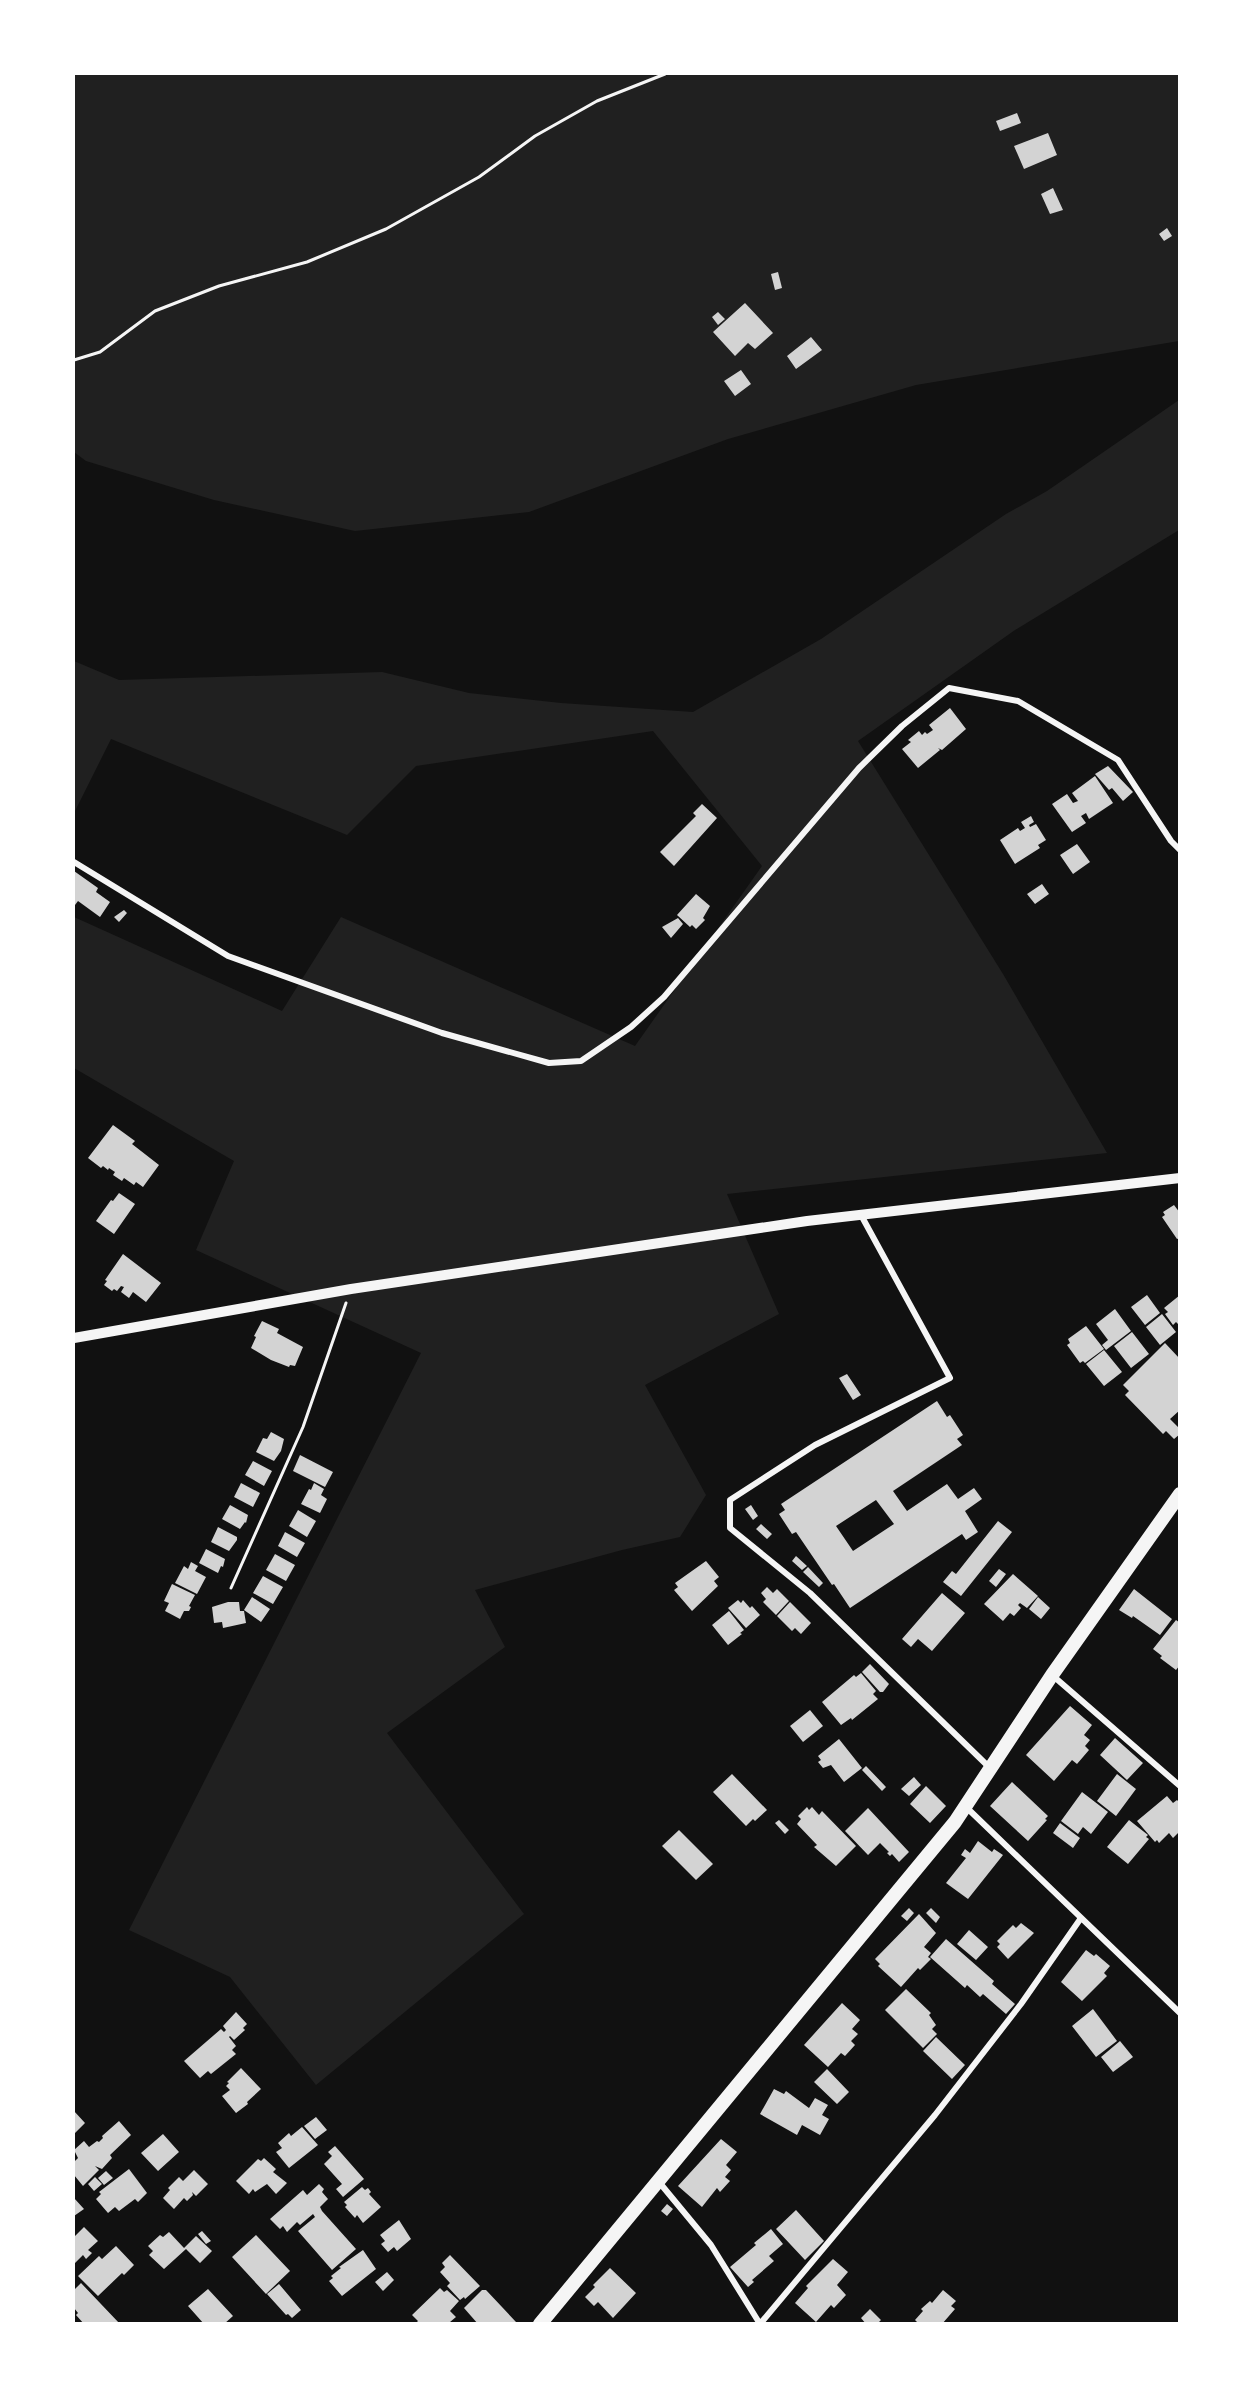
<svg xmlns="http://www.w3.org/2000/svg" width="1253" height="2397" font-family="'PT Sans',sans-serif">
<rect width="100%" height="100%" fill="#111"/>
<path fill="#202020" d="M78,74H1179V341L916,385L728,439L529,512L355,531L214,500L86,461L74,452V75Z
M1179,400V530L1015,630L858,741L1003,974L1107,1153L727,1194L779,1314L645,1385L706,1495L680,1537L622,1550L475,1590L505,1647L387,1733L524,1914L316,2085L230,1977L129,1930L421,1353L196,1250L234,1161L74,1068V917L282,1011L341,917L635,1046L762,866L653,731L416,766L347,835L111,739L74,813V661L119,680L382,672L469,693L561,703L693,712L821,639L1006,514L1047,491Z"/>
<path fill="#d3d3d3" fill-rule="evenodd" d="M1017,113L1021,123L1000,131L996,121Z
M1048,133L1057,155L1024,169L1014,146Z
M1053,188L1063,210L1050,214L1041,194Z
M1167,228L1172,236L1164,241L1159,234Z
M778,272L782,288L775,290L771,274Z
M745,303L773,333L755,349L748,343L735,356L713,332Z
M718,312L725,319L718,325L712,317Z
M811,337L822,350L796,369L787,356Z
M741,370L751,384L735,396L724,381Z
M950,708L966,729L942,750L938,748L940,750L918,768L902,749L911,742L908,740L919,731L922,735L925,732L927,734L933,730L929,725Z
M1108,766L1133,792L1123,801L1112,788L1109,790L1095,774Z
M1095,776L1113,803L1089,819L1086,813L1081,816L1086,823L1072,832L1052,804L1067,794L1073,803L1078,801L1072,793Z
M702,804L717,818L674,866L660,852L696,816L693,813Z
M1031,816L1034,822L1029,825L1030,827L1036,824L1046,840L1038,845L1040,848L1015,864L1000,840L1018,828L1020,831L1025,828L1021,822Z
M1077,844L1090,862L1073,874L1060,855Z
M74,871L98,888L96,892L110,902L100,917L78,901L75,905L74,904Z
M1042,884L1049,894L1035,904L1027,894Z
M696,894L710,906L703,918L705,920L696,929L692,925L690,927L677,915Z
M124,910L127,913L119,922L114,917Z
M678,918L683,924L671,938L662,927Z
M113,1125L135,1141L132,1144L159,1165L143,1187L136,1182L134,1185L124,1178L122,1181L113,1175L115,1172L109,1168L108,1170L103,1166L101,1168L88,1158Z
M119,1193L135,1204L114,1234L96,1221L111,1200L113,1201Z
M1174,1205L1180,1213V1238L1177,1239L1162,1217L1165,1215L1163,1212Z
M123,1254L161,1283L146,1302L133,1292L129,1298L121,1292L124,1287L121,1286L117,1291L114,1289L112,1291L104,1285L107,1281L105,1280Z
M1147,1295L1160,1313L1145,1325L1131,1307Z
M1180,1295V1326L1176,1322L1173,1325L1165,1314L1168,1312L1164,1308Z
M1115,1309L1131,1331L1106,1350L1102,1345L1108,1340L1096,1324Z
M1162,1314L1176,1332L1160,1345L1146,1327Z
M262,1321L279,1329L277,1333L303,1347L295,1366L290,1365L289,1367L271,1360L251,1348L256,1337L254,1336Z
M1086,1326L1104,1349L1085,1363L1083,1361L1080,1363L1067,1345L1070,1343L1068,1339Z
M1132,1332L1149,1354L1131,1368L1114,1346Z
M1165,1343L1180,1359V1410L1170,1419L1180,1429V1434L1174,1439L1166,1431L1163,1434L1125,1395L1129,1391L1123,1385Z
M1104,1350L1122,1372L1104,1386L1086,1364Z
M847,1374L861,1395L853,1400L839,1378Z
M937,1401L947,1417L950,1415L963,1435L957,1439L962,1445L893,1491L907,1511L947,1484L958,1499L974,1488L982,1499L965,1511L978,1532L966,1540L962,1534L850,1608L834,1584L832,1585L796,1532L792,1534L779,1514L785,1510L781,1504ZM876,1500L894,1524L853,1551L836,1526Z
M271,1432L284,1439L281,1451L274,1461L256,1452L263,1438L267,1439Z
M300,1455L333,1472L325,1487L293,1471Z
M253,1461L272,1471L264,1486L245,1475Z
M241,1483L260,1493L253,1507L234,1497Z
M314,1483L324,1489L321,1495L327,1499L320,1513L301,1504L309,1489L311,1490Z
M230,1505L248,1515L246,1523L245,1522L240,1529L222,1519Z
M751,1505L758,1516L753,1520L745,1509Z
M298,1510L316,1521L307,1537L289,1526Z
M998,1521L1012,1532L961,1596L943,1582L952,1571L956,1574Z
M761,1524L772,1534L767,1539L756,1529Z
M218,1527L237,1537V1540L229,1551L211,1542Z
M285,1532L305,1543L297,1557L278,1546Z
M206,1549L225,1559L223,1567L221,1566L218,1573L199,1563Z
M275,1554L295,1565L286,1581L266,1570Z
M796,1556L807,1566L802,1570L792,1561Z
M706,1561L719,1577L714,1581L718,1586L692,1611L674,1590L678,1587L675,1583Z
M191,1562L198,1566L195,1571L206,1577L197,1594L175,1583L184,1566L188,1569Z
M808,1567L823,1583L819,1587L803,1572Z
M999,1569L1006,1574L996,1587L989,1581Z
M1013,1574L1038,1596L1027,1608L1020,1603L1018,1605L1021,1608L1014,1616L1010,1613L1003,1621L984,1604Z
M263,1576L283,1587L273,1604L253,1593Z
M172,1584L195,1595L189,1606L191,1607L189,1611H184L180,1619L165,1611L169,1603L164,1601Z
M767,1587L773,1593L777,1589L789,1601L776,1615L763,1602L766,1599L761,1593Z
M1134,1589L1172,1619L1160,1635L1133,1616L1132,1618L1119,1610Z
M942,1593L965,1613L932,1651L918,1639L911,1647L902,1639Z
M252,1597L270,1609L261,1622L244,1610Z
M1038,1597L1050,1608L1041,1619L1029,1609Z
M738,1600L741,1603L743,1600L750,1608L752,1606L760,1615L746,1628L728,1608Z
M228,1602H239L240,1611H244L246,1623L223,1628L222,1622L214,1623L212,1607Z
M790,1602L811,1623L801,1634L795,1628L792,1631L777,1616Z
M729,1611L744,1630L740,1633L742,1634L728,1645L712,1625Z
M1176,1620L1180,1623V1665L1176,1670L1160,1658L1162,1656L1153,1649Z
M870,1664L889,1684L883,1692H880L862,1672Z
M861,1673L876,1691L873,1694L878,1699L852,1720L851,1718L841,1725L822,1702L854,1675L856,1677Z
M1070,1706L1092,1725L1084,1735L1090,1740L1085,1746L1089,1750L1077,1764L1072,1760L1054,1781L1026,1755Z
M810,1710L823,1726L803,1742L790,1726Z
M1115,1738L1143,1763L1127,1780L1100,1755Z
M839,1739L862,1768L844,1782L831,1765L823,1768L818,1762L821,1760L818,1756Z
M866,1766L886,1787L882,1791L862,1770Z
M732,1774L767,1810L755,1821L753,1819L746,1826L713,1792Z
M1117,1774L1136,1789L1116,1816L1097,1801Z
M914,1777L921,1785L909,1796L901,1789Z
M1012,1782L1048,1816L1045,1819L1047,1820L1028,1841L990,1806Z
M926,1786L946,1806L930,1823L910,1804Z
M1082,1792L1108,1812L1091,1834L1083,1827L1078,1834L1061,1821Z
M1167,1796L1173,1803L1177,1800L1180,1803V1831L1173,1838L1169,1833L1159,1843L1157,1840L1155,1842L1137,1821Z
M807,1807L809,1810L812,1807L819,1815L822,1811L856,1846L836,1866L814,1847L817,1845L797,1824L801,1819L798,1816Z
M868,1808L909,1852L899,1862L892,1854L890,1856L887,1853L889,1852L880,1843L868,1855L845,1831Z
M779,1820L789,1830L785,1834L775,1823Z
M1129,1820L1148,1835L1146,1837L1149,1839L1128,1864L1107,1847Z
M1060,1823L1080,1838L1073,1848L1053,1833Z
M679,1830L713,1864L696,1880L662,1846Z
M978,1841L992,1852L994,1849L1003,1855L968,1899L946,1883L966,1858L961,1855L965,1849L970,1853Z
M909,1908L914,1913L907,1921L901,1916Z
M931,1908L940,1917L936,1923L926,1913Z
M919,1914L936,1933L924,1947L931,1953L928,1957L931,1959L920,1970L918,1968L901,1987L878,1966L880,1964L875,1959Z
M1021,1923L1034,1933L1008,1959L997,1947L1000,1944L997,1941L1013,1925L1016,1928Z
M969,1930L988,1947L976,1960L957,1944Z
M946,1939L994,1981L992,1984L1015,2004L1006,2014L983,1994L980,1997L967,1985L965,1988L930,1957Z
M1086,1950L1094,1956L1096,1954L1110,1966L1104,1973L1107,1976L1082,2001L1061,1982Z
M906,1989L931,2013L929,2015L936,2025L932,2029L937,2034L923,2048L885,2010Z
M842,2003L860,2020L852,2029L858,2034L851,2041L855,2045L845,2056L841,2053L828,2067L804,2045Z
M1093,2009L1117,2041L1096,2057L1072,2026Z
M236,2012L247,2024L243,2028L245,2030L234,2040L230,2036L229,2037L236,2046L232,2050L236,2054L211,2074L208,2071L200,2078L184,2061L221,2029L224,2032L226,2030L223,2026Z
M936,2037L965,2065L952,2079L923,2051Z
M1120,2041L1133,2057L1113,2072L1101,2057Z
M241,2068L261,2089L247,2102L248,2104L236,2113L222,2096L230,2090L226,2086L229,2083L227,2082Z
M827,2069L849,2092L837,2104L814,2082Z
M774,2089L784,2094L786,2091L809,2108L815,2098L828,2105L822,2115L829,2119L820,2135L802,2125L797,2135L760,2114Z
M74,2111L85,2123L74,2134Z
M316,2117L327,2130L315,2139L304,2126Z
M119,2121L131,2135L110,2155L112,2158L102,2169L95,2166L99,2170L83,2186L74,2175V2162L78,2158L74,2150L84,2141L89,2147L97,2141L99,2142L103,2138L102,2136Z
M302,2127L318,2145L289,2168L276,2152L282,2148L278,2143L289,2133L291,2136Z
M163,2134L179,2152L158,2171L141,2153Z
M721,2139L737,2152L726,2165L731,2170L725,2177L730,2181L720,2192L717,2188L702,2207L678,2186Z
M335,2146L364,2179L343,2197L336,2189L342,2184L324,2164L332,2156L328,2152Z
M264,2158L276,2169L273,2172L287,2183L276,2194L267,2184L255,2192L253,2189L249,2194L236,2181L258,2159L261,2161Z
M129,2169L147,2193L138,2202L135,2199L119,2211L115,2207L108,2213L96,2199L101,2194L99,2192Z
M194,2170L208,2184L196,2196L192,2192L193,2195L187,2201L184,2198L174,2209L163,2198L170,2190L168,2188L179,2177L183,2181Z
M106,2171L113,2178L104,2185L98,2178Z
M95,2177L102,2184L94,2191L88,2184Z
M319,2184L324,2189L322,2192L328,2199L320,2207L322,2211L356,2249L332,2270L298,2231L315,2217L313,2214L300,2225L297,2222L287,2232L283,2226L280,2229L270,2219L303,2190L307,2195Z
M362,2187L365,2190L368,2188L371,2192L369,2194L381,2207L363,2223L357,2215L355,2218L345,2207L347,2205L344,2202Z
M74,2198L84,2209L74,2216Z
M667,2204L673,2209L667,2216L661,2211Z
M796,2210L824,2241L805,2260L776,2229Z
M399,2220L411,2239L397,2251L394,2247L388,2252L381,2244L385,2241L380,2235Z
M84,2227L98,2241L88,2250L92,2253L86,2259L83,2255L74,2264V2237Z
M771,2229L783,2244L769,2256L774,2261L752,2280L754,2282L748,2287L730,2267L756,2245L754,2243Z
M202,2231L211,2241L206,2244L198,2234Z
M169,2232L184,2248L196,2236L212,2251L200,2263L186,2249L164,2269L149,2255L153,2251L148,2246L160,2235L163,2237Z
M256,2235L290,2271L266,2294L232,2257Z
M116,2246L134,2265L124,2275L122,2273L98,2296L78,2276L99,2256L102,2259Z
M363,2250L376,2269L342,2296L329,2281L333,2278L331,2276L341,2268L339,2267Z
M450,2255L480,2286L465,2299L464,2297L460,2300L447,2286L450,2283L440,2272L445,2267L442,2263Z
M833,2259L848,2272L837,2285L846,2295L834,2308L831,2305L816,2322L795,2303L808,2288L806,2286Z
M610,2268L636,2293L613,2318L598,2302L594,2306L585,2297L595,2287L593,2285Z
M387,2272L394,2280L383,2291L375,2282Z
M81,2283L120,2324H84L76,2315L78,2313L74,2308V2290Z
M279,2284L301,2310L292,2318L288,2314L286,2315L267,2294Z
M440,2288L444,2292L447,2290L459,2301L450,2311L456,2317L450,2322L452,2324H415L418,2321L412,2315Z
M208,2289L233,2316L224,2324H204L188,2306Z
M482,2290H486L516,2322L514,2324H478L464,2308Z
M943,2290L956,2301L951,2306L955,2309L942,2324H919L915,2320L923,2311L921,2309L930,2301L932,2303Z
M870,2309L881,2320L877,2324H866L861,2318Z"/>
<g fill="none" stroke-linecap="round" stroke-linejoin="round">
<path stroke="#f5f5f5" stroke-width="3" d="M74,360L100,352L155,311L219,286L307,262L386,229L479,177L535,136L597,101L665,74
M231,1588L303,1427L346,1303"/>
<path stroke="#f5f5f5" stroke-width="6" d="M74,862L228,956L442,1033L549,1063L581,1061L631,1027L664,997L859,768L902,726L949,688L1018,701L1118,760L1171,841L1180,850
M861,1215L950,1378L815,1445L730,1500V1528L810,1593L990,1768
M1052,1675L1180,1786
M966,1807L1180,2013
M659,2182L711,2245L760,2324
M760,2324L935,2115L1021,2004L1081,1918"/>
<path stroke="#f5f5f5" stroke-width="10" d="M74,1338L351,1289L807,1221L1180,1178"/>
<path stroke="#f5f5f5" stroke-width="14" d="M540,2324L955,1822L1052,1675L1180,1494"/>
</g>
<rect width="1253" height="2397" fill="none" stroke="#ffffff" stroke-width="150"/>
</svg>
